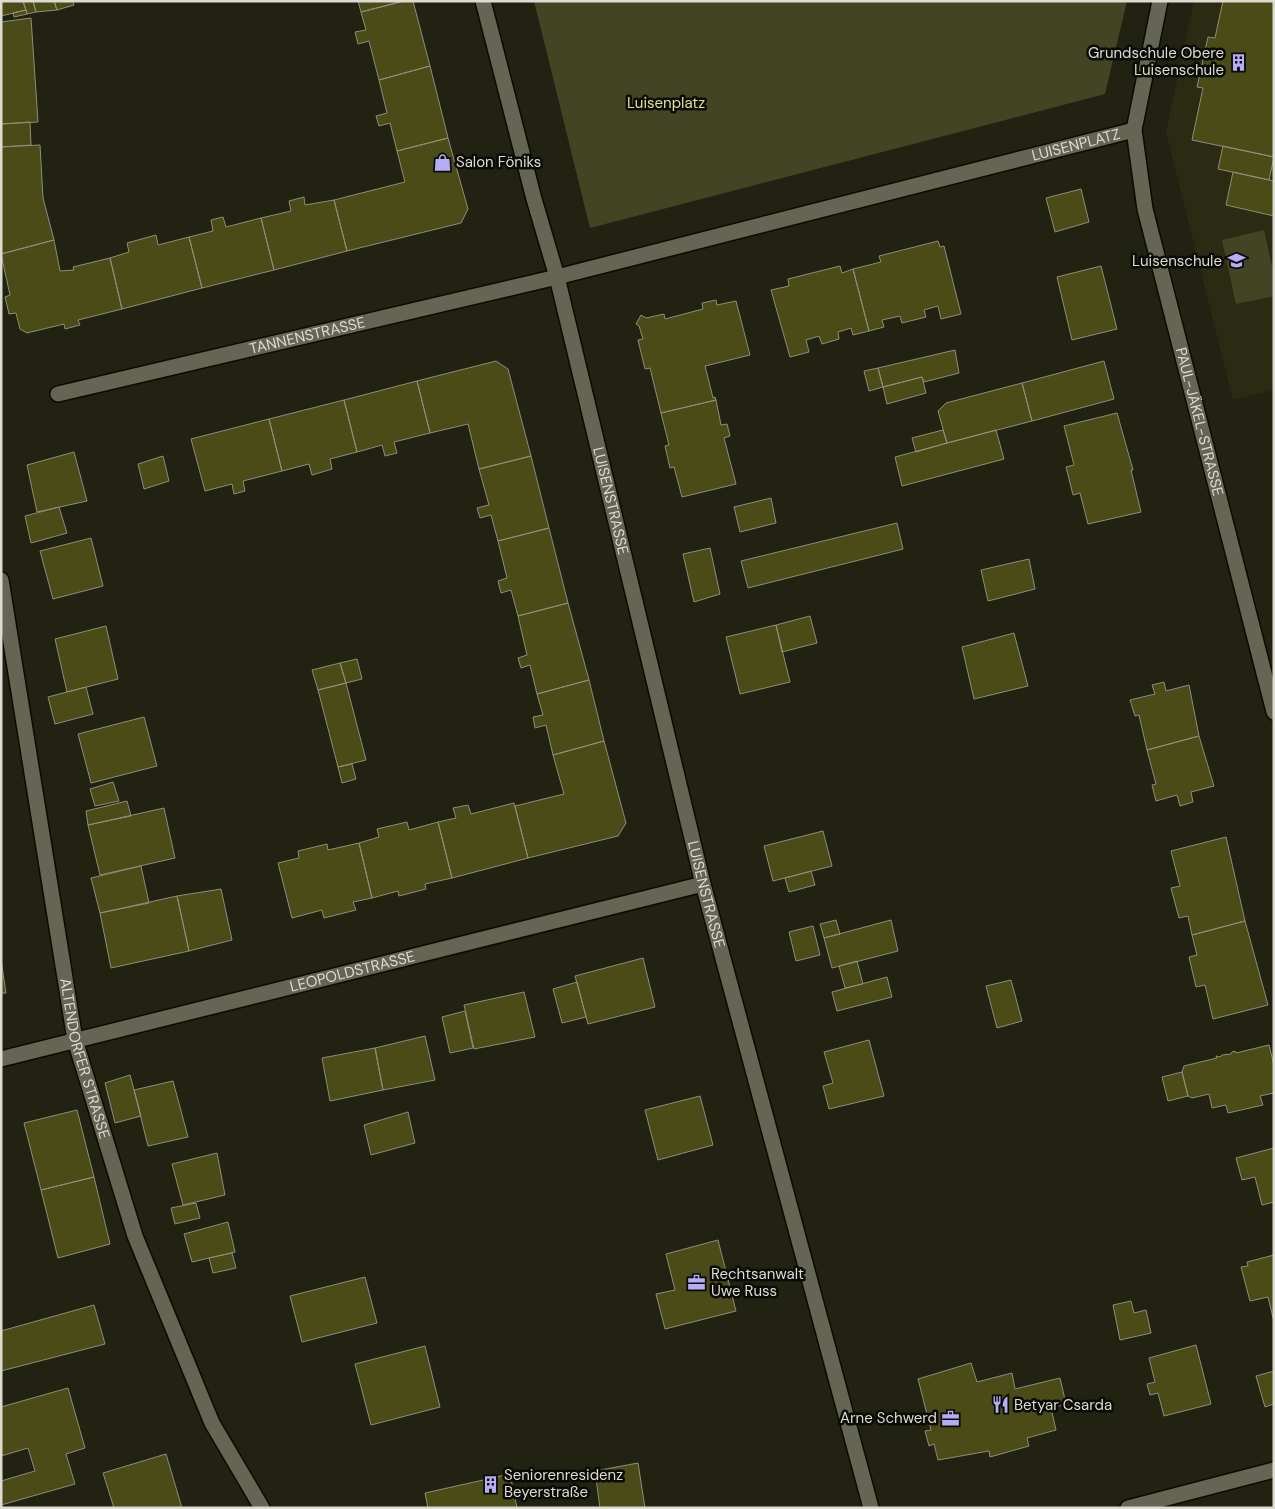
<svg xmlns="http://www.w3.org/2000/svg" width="1275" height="1509" font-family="'DM Sans',sans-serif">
<rect width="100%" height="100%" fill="#212212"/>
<path fill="#2b2b14" d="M1194,1H1274V390L1233,400L1166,132Z"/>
<path fill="#434424" d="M534,1H1127L1105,94L590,228Z
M1264,230L1274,276V296L1236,304L1222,240Z"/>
<path fill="#4a4b16" stroke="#8d8e7b" d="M5,1H23L26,10L1,16V2Z
M23,1H33L36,12L27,14Z
M33,1H54L57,10L36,12Z
M54,1H73L74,5L57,10Z
M358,1H404L361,12Z
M404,1H413L430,66L379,80L369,41L358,44L355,32L366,30L361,12Z
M1223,1H1274V157L1192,140L1203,88L1197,87L1208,37L1215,38Z
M26,10L27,14L14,17L13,13Z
M31,18L38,122L1,124V22Z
M430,66L448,138L397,151L390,123L379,126L376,116L387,113L379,80Z
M30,122L31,145L1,147V124Z
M448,138L468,209L461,223L347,251L334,200L405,182L397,151Z
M40,145L43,198L54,240L1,254V147Z
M1223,146L1274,157L1269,180L1218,169Z
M1233,172L1274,181V216L1226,205Z
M1081,189L1089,222L1055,232L1046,198Z
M304,197L305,205L334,200L347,251L274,270L261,218L291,211L289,201Z
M223,217L226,227L261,218L274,270L202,288L189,237L213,231L211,220Z
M156,235L158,245L189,237L202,288L122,309L110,258L129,252L127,243Z
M54,240L60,271L74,270L73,267L110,258L122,309L78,320L80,325L65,329L64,324L27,333L20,329L16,313L9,314L5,297L10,295L1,254Z
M938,241L940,247L944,246L961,314L941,319L938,306L924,310L926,317L902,323L900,316L882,320L884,327L869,331L853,269L881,262L879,256Z
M840,266L842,273L853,269L869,331L853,335L851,328L838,332L839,339L822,344L819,336L806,340L809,352L790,357L771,290L789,286L788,279Z
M1101,266L1117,329L1072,340L1057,277Z
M716,300L717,305L736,301L750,355L705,366L713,398L715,397L716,400L661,413L650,368L645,369L638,340L643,339L639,326L636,324L641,315L646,318L664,314L665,319L703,309L702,303Z
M955,350L959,373L924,382L922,377L883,387L878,368Z
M496,361L508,369L531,456L479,469L468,424L430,433L417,381Z
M1104,361L1114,399L1032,421L1022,383Z
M878,368L883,387L869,391L864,371Z
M922,377L926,393L887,404L883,387Z
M417,381L430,433L394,442L397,453L385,456L382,445L357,452L344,400Z
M1022,383L1032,421L947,443L938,411L946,403Z
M344,400L357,452L330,459L332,469L312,475L309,464L282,471L269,419Z
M716,400L721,425L727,424L730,436L724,438L736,484L682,497L674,467L670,468L665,446L669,445L661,413Z
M1117,413L1133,470H1131L1141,512L1088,524L1080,493L1073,495L1066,467L1074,465L1064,426Z
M269,419L282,471L243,481L245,491L234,494L232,484L205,491L191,439Z
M943,430L947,443L916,452L912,438Z
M996,430L1004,459L902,486L895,457Z
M74,452L87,501L37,512L27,465Z
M163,456L169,481L144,489L138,464Z
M531,456L549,528L498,541L491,515L480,518L477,508L489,505L479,469Z
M771,498L776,523L740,532L734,507Z
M59,507L67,533L31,543L25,516Z
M897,523L903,549L748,588L741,561Z
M549,528L568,603L518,616L511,590L501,593L498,581L507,578L498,541Z
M91,538L103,586L53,599L40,551Z
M710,548L720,594L694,602L683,554Z
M1029,559L1035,589L988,601L981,570Z
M568,603L589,680L537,694L530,665L521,668L518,658L527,655L518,616Z
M810,616L817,643L782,652L776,625Z
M776,625L790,682L740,694L726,637Z
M106,626L118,679L67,692L55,639Z
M1014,633L1028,686L974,699L962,647Z
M357,659L362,679L346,683L340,663Z
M340,663L346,683L318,690L312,670Z
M589,680L604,741L553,755L546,725L535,728L533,717L543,715L537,694Z
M1164,682L1166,691L1189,685L1199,736L1147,750L1139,715L1135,716L1130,700L1155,694L1152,685Z
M346,683L366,760L338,767L318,690Z
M86,687L93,714L55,724L48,697Z
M144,717L157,766L91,783L78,734Z
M1199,736L1214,786L1191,792L1193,802L1180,806L1177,795L1156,801L1152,785L1156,784L1147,750Z
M604,741L626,823L618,836L528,858L515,806L564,794L553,755Z
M352,764L356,779L342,783L338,767Z
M113,782L119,801L95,806L90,789Z
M127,801L131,816L88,825L86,811Z
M514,803L528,858L452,878L438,822L456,818L453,808L468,805L471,814Z
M164,808L175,858L100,875L88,825Z
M407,822L409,830L438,822L452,878L425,884L426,889L399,896L398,891L372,898L359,843L379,837L377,829Z
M823,831L832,866L773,881L764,846Z
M1226,837L1245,921L1192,935L1188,916L1179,918L1171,888L1180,886L1171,851Z
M359,843L372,898L353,902L356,910L324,918L322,910L292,918L278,863L299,858L298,851L327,844L328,850Z
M141,866L149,903L100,913L91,878Z
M811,871L815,885L789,892L785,878Z
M221,889L232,940L189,951L177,896Z
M177,896L189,951L111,968L100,913Z
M836,920L840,934L824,938L820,924Z
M891,920L898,951L832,968L824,938Z
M1245,921L1268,1005L1213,1019L1205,985L1196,987L1189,957L1197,955L1192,935Z
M813,926L820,955L796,961L789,932Z
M643,958L655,1007L588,1024L575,976Z
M1,960L6,993H1Z
M857,961L863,984L845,988L839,966Z
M887,977L892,997L837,1011L832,992Z
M1011,980L1022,1021L997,1028L986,986Z
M577,982L586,1017L562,1023L553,989Z
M524,992L535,1037L474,1049L464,1005Z
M465,1011L473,1048L450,1053L442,1017Z
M425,1036L435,1080L383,1090L375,1048Z
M869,1040L884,1096L829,1109L823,1086L833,1083L824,1052Z
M1269,1045L1274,1065V1093L1260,1096L1263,1105L1228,1113L1226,1105L1212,1108L1209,1094L1192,1098L1188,1096L1182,1072L1184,1066L1217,1058L1216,1056L1220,1057L1222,1055L1231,1054L1232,1052L1235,1051L1236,1053Z
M375,1048L383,1090L330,1101L322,1058Z
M1182,1072L1188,1096L1168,1101L1162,1077Z
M130,1075L141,1116L115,1123L105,1083Z
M173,1081L188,1137L148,1146L134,1090Z
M700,1096L713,1145L658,1160L645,1110Z
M77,1110L94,1177L41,1190L24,1123Z
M408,1112L415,1143L371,1155L364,1125Z
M1274,1148V1202L1262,1205L1255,1177L1242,1180L1236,1158Z
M217,1153L225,1195L183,1205L172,1164Z
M94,1177L110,1244L58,1258L41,1190Z
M196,1203L200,1218L175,1224L171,1208Z
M228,1222L235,1252L192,1262L184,1234Z
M718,1240L736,1311L665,1329L656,1294L675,1290L666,1254Z
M232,1253L236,1268L213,1273L209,1258Z
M1274,1255V1322L1268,1297L1250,1301L1241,1267L1248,1266L1247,1262Z
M365,1277L377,1323L302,1342L290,1296Z
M1131,1301L1134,1313L1146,1310L1151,1333L1120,1340L1113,1305Z
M94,1305L105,1344L1,1371V1331Z
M1196,1345L1211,1404L1164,1416L1158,1393L1150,1395L1147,1384L1155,1382L1149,1358Z
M425,1346L440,1407L371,1425L355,1364Z
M971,1363L977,1382L1012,1373L1015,1389L1060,1378L1066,1404L1051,1408L1056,1430L1027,1438L1029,1446L990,1457L989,1451L938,1460L934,1444L929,1446L925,1431L931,1430L918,1379Z
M1274,1371V1404L1265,1407L1256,1376Z
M68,1388L85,1448L66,1454L75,1484L1,1505V1481L35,1471L28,1448L1,1456V1407Z
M166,1454L182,1508H114L103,1473Z
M638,1463L645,1508H600L595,1471Z
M510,1474L517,1508H428L425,1493Z"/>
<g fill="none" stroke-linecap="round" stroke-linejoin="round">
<defs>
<g id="minor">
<path id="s1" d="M483,1L534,199L557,277L703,884L871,1508"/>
<path id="s2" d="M1160,1L1134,130L1145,209L1274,712"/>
<path id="s3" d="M58,394L557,277L1134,130"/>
<path id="s4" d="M1,580L75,1040L135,1236L212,1423L262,1508"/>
<path id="s5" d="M1,1059L703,884"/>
<path d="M1128,1508L1274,1470"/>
</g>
</defs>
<use href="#minor" stroke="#0b0b01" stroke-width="18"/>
<use href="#minor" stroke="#646552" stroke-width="15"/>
</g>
<defs>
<symbol id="building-bare" viewBox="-9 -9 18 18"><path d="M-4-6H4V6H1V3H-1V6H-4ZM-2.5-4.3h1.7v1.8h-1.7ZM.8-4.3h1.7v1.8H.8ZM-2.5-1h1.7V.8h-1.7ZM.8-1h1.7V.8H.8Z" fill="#b6acf8" stroke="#0a0b05" stroke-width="2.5" paint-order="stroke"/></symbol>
<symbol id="shop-bare" viewBox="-9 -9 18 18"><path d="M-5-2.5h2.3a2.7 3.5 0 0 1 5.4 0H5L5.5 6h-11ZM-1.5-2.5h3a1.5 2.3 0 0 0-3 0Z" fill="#b6acf8" stroke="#0a0b05" stroke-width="2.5" paint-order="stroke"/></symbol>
<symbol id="school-bare" viewBox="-9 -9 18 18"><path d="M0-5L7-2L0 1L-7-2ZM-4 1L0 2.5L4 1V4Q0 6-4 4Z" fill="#b6acf8" stroke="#0a0b05" stroke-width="2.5" paint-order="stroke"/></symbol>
<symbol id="office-bare" viewBox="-9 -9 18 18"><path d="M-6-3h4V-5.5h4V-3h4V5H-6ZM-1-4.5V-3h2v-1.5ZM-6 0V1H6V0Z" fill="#b6acf8" stroke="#0a0b05" stroke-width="2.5" paint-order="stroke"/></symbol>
<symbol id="restaurant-bare" viewBox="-9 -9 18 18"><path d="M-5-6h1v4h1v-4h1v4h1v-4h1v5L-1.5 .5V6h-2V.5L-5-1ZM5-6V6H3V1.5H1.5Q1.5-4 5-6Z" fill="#b6acf8" stroke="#0a0b05" stroke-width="2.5" paint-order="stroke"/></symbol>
</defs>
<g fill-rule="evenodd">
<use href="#building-bare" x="1226" y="50" width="25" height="25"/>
<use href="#shop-bare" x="430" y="150" width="25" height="25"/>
<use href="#school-bare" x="1224" y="248" width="25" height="25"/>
<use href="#office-bare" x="684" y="1270" width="25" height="25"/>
<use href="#restaurant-bare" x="988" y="1392" width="25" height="25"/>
<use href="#office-bare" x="938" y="1406" width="25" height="25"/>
<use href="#building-bare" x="478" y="1472" width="25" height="25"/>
</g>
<g text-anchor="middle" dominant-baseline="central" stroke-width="5" stroke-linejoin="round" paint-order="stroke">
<g font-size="15" fill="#dcdcd2" stroke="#0a0b05" text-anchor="start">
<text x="1224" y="53" text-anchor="end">Grundschule Obere<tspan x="1224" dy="17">Luisenschule</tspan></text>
<text x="456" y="162">Salon Föniks</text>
<text x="1222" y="261" text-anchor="end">Luisenschule</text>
<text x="711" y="1274">Rechtsanwalt<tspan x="711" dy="17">Uwe Russ</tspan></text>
<text x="1014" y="1405">Betyar Csarda</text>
<text x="937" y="1418" text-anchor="end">Arne Schwerd</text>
<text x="504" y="1475">Seniorenresidenz<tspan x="504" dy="17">Beyerstraße</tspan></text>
</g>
<g font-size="15" fill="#e0e391" stroke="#0a0b05">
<text x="666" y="103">Luisenplatz</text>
</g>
<g font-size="15" fill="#dcdcd2" stroke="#0a0b05">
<text stroke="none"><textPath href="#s3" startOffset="1048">LUISENPLATZ</textPath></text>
<text stroke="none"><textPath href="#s3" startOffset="256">TANNENSTRASSE</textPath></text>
<text stroke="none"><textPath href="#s2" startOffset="431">PAUL-JÄKEL-STRASSE</textPath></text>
<text stroke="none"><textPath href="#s1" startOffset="516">LUISENSTRASSE</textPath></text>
<text stroke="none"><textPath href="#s1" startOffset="921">LUISENSTRASSE</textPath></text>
<text stroke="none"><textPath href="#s5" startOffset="362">LEOPOLDSTRASSE</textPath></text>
<text stroke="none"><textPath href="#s4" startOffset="486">ALTENDORFER STRASSE</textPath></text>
</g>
</g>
<rect width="1275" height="1509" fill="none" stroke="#dcdcd2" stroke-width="5"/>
</svg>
